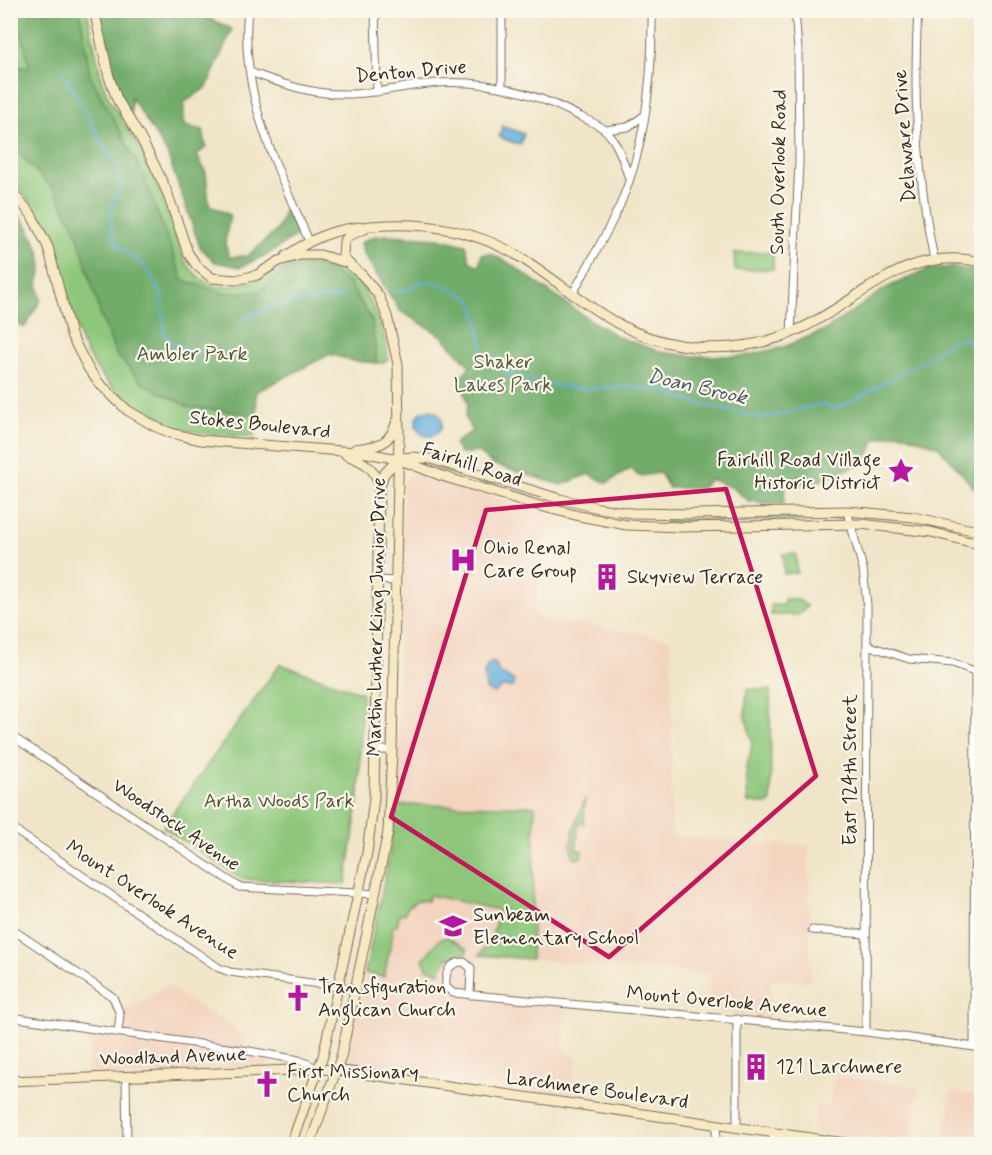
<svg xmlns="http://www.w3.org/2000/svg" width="992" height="1155" font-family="Mynerve,sans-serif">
<rect width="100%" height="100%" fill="#fbf7ec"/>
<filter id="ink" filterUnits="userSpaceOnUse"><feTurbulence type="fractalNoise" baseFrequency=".0167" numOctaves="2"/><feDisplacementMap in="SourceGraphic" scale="12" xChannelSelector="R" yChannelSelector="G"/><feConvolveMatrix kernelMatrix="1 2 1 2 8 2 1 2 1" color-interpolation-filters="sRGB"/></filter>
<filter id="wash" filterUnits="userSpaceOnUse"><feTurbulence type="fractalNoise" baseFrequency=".008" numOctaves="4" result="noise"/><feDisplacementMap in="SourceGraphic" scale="24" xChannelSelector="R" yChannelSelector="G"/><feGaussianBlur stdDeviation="1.35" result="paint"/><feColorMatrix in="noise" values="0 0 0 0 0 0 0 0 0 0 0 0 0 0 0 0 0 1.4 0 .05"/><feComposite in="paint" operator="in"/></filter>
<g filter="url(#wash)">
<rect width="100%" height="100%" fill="#f0e5c8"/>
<path fill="#f3d4bf" d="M414,473L550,514L534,616L671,639L672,836L809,846L810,982L771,979L769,1018L708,1012L710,974L479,955L474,1000L566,1008L562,1047L576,1058L571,1097L352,1065L348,1061L347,1054L393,832L397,760L403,483L408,476Z
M167,984L183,997L234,1028L249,1051L265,1059L269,1065L259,1071L89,1078L88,1029L118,1033L117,1003L129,1011Z
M834,1076L919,1087L910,1144L812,1132L816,1105L829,1107Z
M951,1091L981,1095V1144H944Z
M726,1133L802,1144H719L721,1134Z"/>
<path fill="#8ec77b" stroke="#64784c" stroke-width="1.5" d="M10,11H87L102,82L110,101L152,167L183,257C213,311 256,277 296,262C315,256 343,263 356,278C360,282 363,289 366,294C378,313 386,335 388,359L383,363L354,361L330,354L256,392L254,437C232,435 211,435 190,431C137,420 89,376 75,323C60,269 54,221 11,180Z
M773,252V269L735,270L734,253Z
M435,466L534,497L535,498L532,499L434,468Z
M841,516V519L665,524V520Z
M783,554H796L797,573L784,574Z
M784,599H797L807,606L798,615H771V605H784Z
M280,664L362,693L359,796L346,884L241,879L163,827Z
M747,689L770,690L771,800L769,804L748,803L746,768L751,752L752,741L745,715Z
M585,799L584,823H579L576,849L582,851L581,858L576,859C563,847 580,813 585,799Z
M396,805L535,806L531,959L479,955L491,940L499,910L429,895L427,901L417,900L407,908L405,914L400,913L397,925L393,926L392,938L384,977L365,973L388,863Z
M447,937L467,949V953L447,958L440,972L427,968L423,959L439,940Z"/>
<path fill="#72ac6b" stroke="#566b44" stroke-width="1.5" d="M15,11H80L90,75L143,174L183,280L223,293L259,291L298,261L329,269L349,283L372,321L377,363L354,361L330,354L256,392L257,415L189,407L142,383L116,354L101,316L76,230L55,191L11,145V67H30Z
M94,11H184L206,17L232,29L207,87L184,103V126L203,130L206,147L197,155L206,173L209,205L230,215L225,243L229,257L247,256L260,245L277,230L286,207L297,236L268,254L241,267L215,262L200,247L167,153L131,97V121L117,99Z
M11,203L29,229L40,253L42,268L38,285L41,300L24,328L11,319Z
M387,235L438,238L466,245L470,262L479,266L482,254H491L509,263L581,314L618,337L661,352L693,356H745L784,347L827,329L886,288L929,269L954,267L981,272V496L938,446L900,433L876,439L865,462L822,480L785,485L784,504L750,502L731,487L710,479L702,488H669L660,473L639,476L630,469L607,483L589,474L561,485L492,464L477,452L460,454L454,444L472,431L465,417L468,404L460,378L470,366L441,335L400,311L363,253L361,243L372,237Z"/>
<path fill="#65b0dd" stroke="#506d7e" stroke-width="1.5" d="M503,126L524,134L520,145L499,137Z
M416 423a13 13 0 1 1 26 0a13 13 0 1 1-26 0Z
M493,662L497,665L498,672L514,681L513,687H503L494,693L486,690L484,673L488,664Z"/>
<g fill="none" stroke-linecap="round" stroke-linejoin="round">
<path stroke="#65b0dd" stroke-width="2" d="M62,71L113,162L120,170L121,185L111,207L112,230L116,243L148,270L162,296L164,333L173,344L194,353L207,349
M395,292L410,289L422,281L446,286L472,300L477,317L483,351L504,372L539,383L582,389L626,386L664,391L701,405L763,418L821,404L832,409L847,404L929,357L951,341L965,338L982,360
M240,321C273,301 306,300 343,297"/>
</g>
</g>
<g filter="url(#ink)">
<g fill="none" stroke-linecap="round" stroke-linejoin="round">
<defs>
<path id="street" d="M248,10C239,92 277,168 309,241
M375,10L377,92
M502,10V87
M918,10C913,93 917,177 934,259
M250,72C282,84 313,95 347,94C374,94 401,87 428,84C482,78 534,92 581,117C589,121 600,125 605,130C618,142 624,163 629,179
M605,130L628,127L645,115
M572,295C588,265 606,236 620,205C646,145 653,76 652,10
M791,334L799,162L798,50L795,10
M847,511L863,569L867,605L866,1032
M378,580L395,581
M867,645L909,659L953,663L982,674
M10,735L239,887L376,894
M374,750H392
M10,827L219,968L230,972L356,989
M10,928L113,997L120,1014L118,1033
M812,930L866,934
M470,995L471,968L464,962C448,962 445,973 446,987L453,993L866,1032L982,1048
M10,1017L249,1051L299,1060L319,1069
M737,1019V1128
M974,1047L975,671
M126,1077L127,1144
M773,1133V1144
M715,1144L717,1125"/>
<path id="secondary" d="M94,10L109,77L117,99L140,137L155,166L167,192L188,253L197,266L212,278L236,280L257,275L279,261L300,255H320L348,263L363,276L379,296L387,316L398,364L399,434L392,750L388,832L341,1057L310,1144
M10,190L31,214L48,247L71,335L88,368L99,383L127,410L156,427L171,433L200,440L367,453L398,459L442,476L540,506L579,516L627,525L682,527L861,524L931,532L982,545
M286,256C323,231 343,227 388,225C431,223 476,232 515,254C572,288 610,334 680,345C722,352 766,346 804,327C866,296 906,245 982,262
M348,263L343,257L344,241L350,235L365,229
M355,449C378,446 389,446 397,421
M346,455C363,461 375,467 379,486
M400,458L412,457L431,459L560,499L599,508L631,513L695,514L847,511L913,517L982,532
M10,1081L319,1069L337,1070L852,1144
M291,1144L323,1056L367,853L374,798L379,490L384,474L398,459"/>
</defs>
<use href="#street" stroke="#7a6b5a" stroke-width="9"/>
<use href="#secondary" stroke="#7a6b5a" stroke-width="11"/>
<use href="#street" stroke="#fff" stroke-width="7"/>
<use href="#secondary" stroke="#f7e9c3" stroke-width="9"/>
</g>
</g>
<path fill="none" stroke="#c2185b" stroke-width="4.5" stroke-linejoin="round" d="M726,489L816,776L609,957L391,817L486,510Z"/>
<defs>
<symbol id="sight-bare" viewBox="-9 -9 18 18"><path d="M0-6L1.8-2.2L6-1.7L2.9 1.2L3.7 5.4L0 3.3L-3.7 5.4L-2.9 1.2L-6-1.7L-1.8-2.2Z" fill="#b5179e" stroke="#fbf7ec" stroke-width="2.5" paint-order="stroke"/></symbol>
<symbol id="hospital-bare" viewBox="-9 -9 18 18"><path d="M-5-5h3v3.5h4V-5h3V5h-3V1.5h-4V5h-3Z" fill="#b5179e" stroke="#fbf7ec" stroke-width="2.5" paint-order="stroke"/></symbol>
<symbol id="building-bare" viewBox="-9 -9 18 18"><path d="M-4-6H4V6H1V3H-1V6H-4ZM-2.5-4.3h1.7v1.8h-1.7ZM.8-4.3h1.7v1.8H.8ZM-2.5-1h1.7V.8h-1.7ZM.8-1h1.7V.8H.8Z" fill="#b5179e" stroke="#fbf7ec" stroke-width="2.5" paint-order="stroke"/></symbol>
<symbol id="school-bare" viewBox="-9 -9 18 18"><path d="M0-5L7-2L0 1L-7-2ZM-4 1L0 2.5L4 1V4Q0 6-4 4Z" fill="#b5179e" stroke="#fbf7ec" stroke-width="2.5" paint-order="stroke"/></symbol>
<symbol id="church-bare" viewBox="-9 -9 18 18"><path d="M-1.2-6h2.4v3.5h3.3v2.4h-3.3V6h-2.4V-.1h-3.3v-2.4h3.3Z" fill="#b5179e" stroke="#fbf7ec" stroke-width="2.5" paint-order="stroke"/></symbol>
</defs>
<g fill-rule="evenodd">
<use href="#sight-bare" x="882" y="452" width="38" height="38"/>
<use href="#hospital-bare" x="444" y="541" width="38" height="38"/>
<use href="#building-bare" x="588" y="558" width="38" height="38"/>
<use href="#school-bare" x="434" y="907" width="38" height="38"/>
<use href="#church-bare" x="279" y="979" width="38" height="38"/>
<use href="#building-bare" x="737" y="1048" width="38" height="38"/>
<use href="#church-bare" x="248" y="1065" width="38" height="38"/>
</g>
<g text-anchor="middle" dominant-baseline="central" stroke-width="4.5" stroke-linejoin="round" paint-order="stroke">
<g font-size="20" fill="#3b2a1e" stroke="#fbf7ec">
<text transform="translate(411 72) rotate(-5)">Denton Drive</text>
<text transform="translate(905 136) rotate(-94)">Delaware Drive</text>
<text transform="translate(779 172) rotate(-89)">South Overlook Road</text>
<text transform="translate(260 425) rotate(6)">Stokes Boulevard</text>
<text transform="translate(472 465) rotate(18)">Fairhill Road</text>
<text transform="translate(377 617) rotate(-89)">Martin Luther King Junior Drive</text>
<text transform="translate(850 770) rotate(-90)">East 124th Street</text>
<text transform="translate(176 825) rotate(34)">Woodstock Avenue</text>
<text transform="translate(152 900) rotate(33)">Mount Overlook Avenue</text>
<text transform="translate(727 1002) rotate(5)">Mount Overlook Avenue</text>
<text transform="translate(173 1057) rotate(-2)">Woodland Avenue</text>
<text transform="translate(597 1090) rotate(8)">Larchmere Boulevard</text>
</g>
<g font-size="20" fill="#54593a" stroke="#fbf7ec">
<text x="192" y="354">Ambler Park</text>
<text x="503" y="362">Shaker<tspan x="503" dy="23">Lakes Park</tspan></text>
<text x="279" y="801">Artha Woods Park</text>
</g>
<g font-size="20" fill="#3b2a1e" stroke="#fbf7ec" text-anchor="start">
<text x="881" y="460" text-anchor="end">Fairhill Road Village<tspan x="881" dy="23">Historic District</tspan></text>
<text x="483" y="548">Ohio Renal<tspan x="483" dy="23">Care Group</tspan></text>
<text x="627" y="577">Skyview Terrace</text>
<text x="473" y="915">Sunbeam<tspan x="473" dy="23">Elementary School</tspan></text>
<text x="318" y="987">Transfiguration<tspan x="318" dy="23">Anglican Church</tspan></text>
<text x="776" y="1067">121 Larchmere</text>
<text x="287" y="1072">First Missionary<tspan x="287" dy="23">Church</tspan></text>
</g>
<g font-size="21" font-style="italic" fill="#4a5961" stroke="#fbf7ec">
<text transform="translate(697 387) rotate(13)">Doan Brook</text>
</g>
</g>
<rect width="992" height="1155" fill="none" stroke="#fbf7ec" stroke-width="36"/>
</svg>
